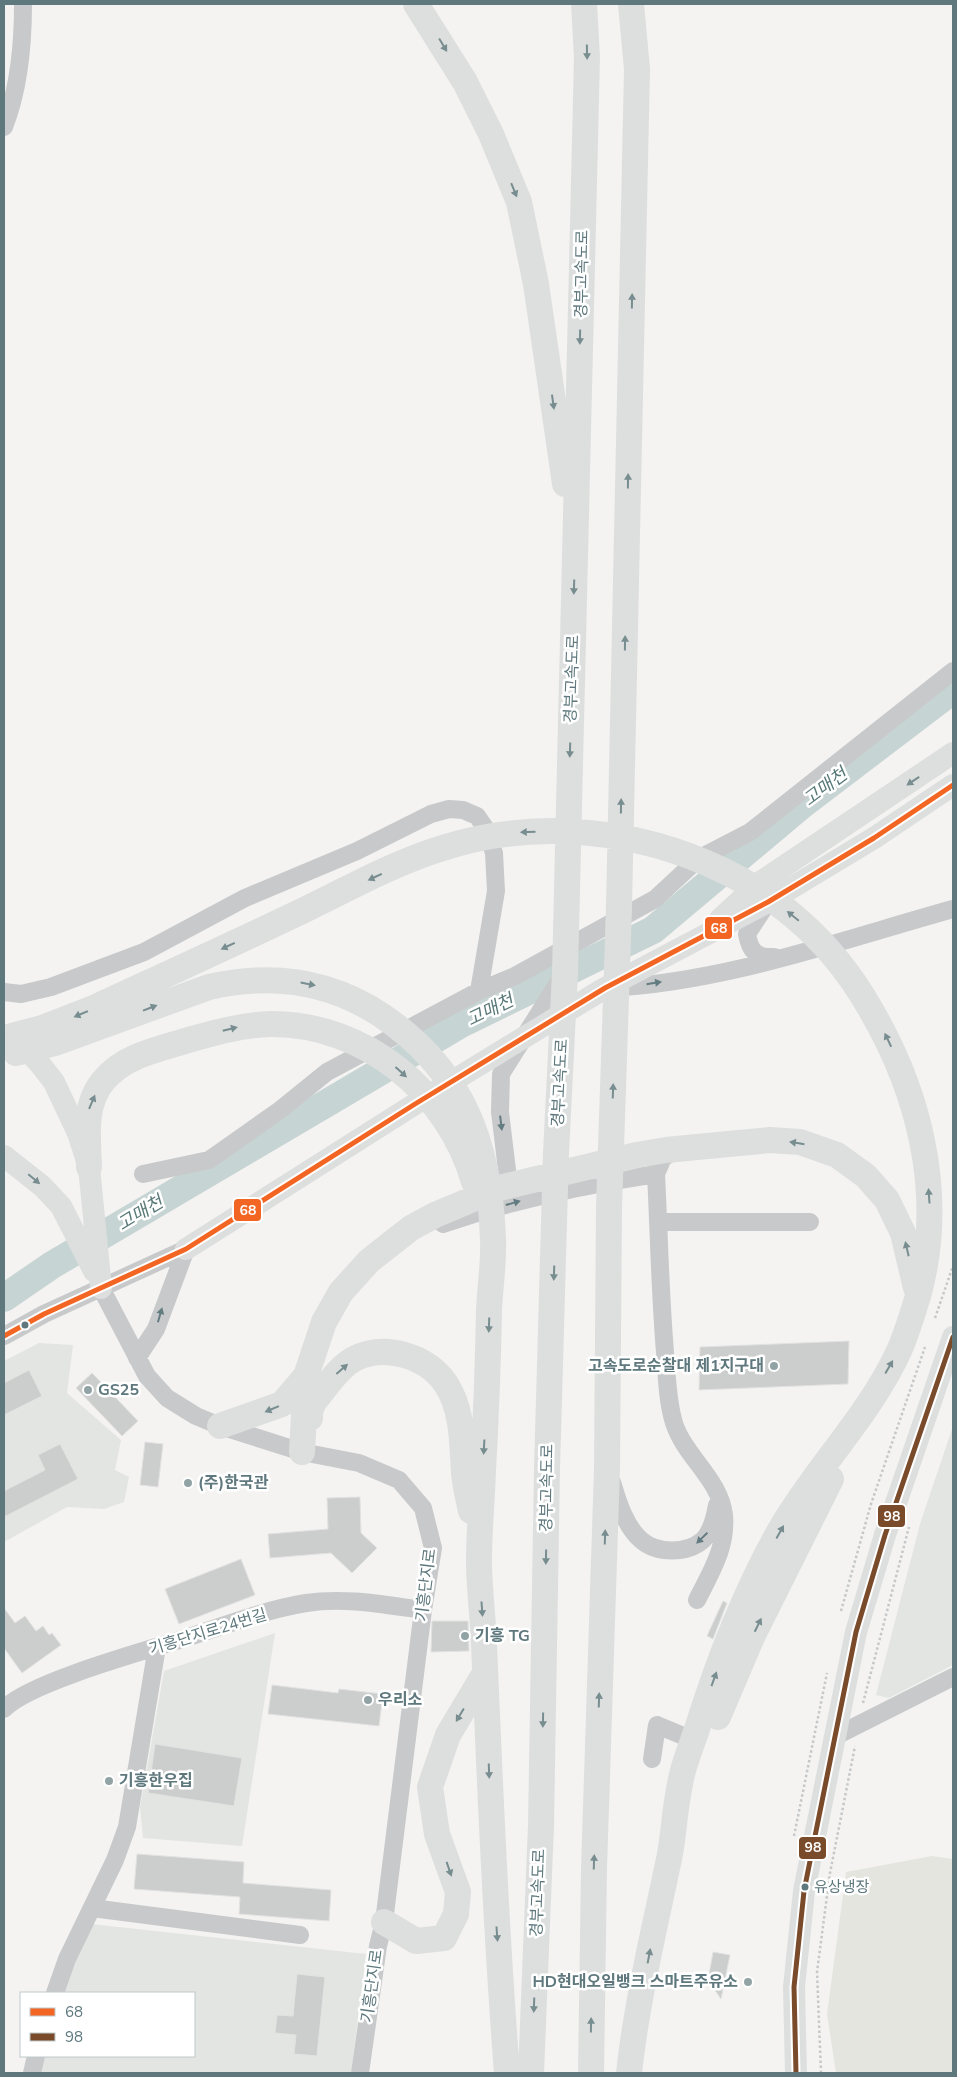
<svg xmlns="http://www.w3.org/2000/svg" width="957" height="2077" font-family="'Nunito Sans','Noto Sans KR',sans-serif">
<rect width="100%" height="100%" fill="#f4f3f2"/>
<path fill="#e3e5e3" d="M39,1343L73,1345L67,1393L121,1440L115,1470L129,1477L124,1502L104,1509L67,1507L4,1542V1361Z
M953,1426V1665L889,1698L876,1695L920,1524Z
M275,1633L242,1846L143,1838L140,1807L164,1671Z
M91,1924L366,1954L351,2073H40L43,2056H194V1993H62Z"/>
<path fill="#e4e5df" d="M932,1856L953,1859V2073H836L827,2014L846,1872Z"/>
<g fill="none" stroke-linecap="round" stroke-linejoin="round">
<path stroke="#c6d4d3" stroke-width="28" d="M4,1298L52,1265L461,1024L653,930L803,804L953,690"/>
</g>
<path fill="#cccecd" stroke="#e3e2e2" d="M849,1341L848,1384L699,1390L700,1347Z
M29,1370L42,1396L4,1415V1383Z
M92,1373L138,1421L122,1436L76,1388Z
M145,1442L163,1444L158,1487L140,1485Z
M60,1444L78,1479L4,1517V1491L45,1470L38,1455Z
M360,1497L361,1533L377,1548L352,1573L331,1553L270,1558L268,1534L328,1529L327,1498Z
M241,1559L255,1595L179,1624L165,1589Z
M723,1601L727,1603L713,1639L707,1636Z
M4,1608L15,1623L25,1616L36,1631L43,1626L49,1635L52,1633L61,1645L22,1673L4,1648Z
M432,1621H468L469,1651L431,1652Z
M272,1685L338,1693L339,1689L383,1694L379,1726L268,1714Z
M155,1744L242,1758L234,1806L148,1793Z
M137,1854L244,1862L243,1883L331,1890L329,1921L239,1914L240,1897L134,1889Z
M713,1952L730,1955L721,1999L708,1980Z
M297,1974L325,1977L317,2056L294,2054L296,2035L275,2033L277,2015L293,2016Z"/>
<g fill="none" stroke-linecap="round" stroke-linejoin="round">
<path stroke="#c5c7c8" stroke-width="2.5" stroke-dasharray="2.5 2.5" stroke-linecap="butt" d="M935,1318L953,1266
M841,1611L871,1504L925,1347
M863,1703L909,1527
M794,1836L827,1673
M821,2073L817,1972L830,1873L855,1746"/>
<path stroke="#c8c9ca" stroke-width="18" d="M4,127C19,89 23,44 23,4
M768,902L747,934C750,952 757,958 774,957
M608,988C726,982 841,940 953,909
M4,992L21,994L51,987L144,952L245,898L357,851L431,814L449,809L463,810L477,816L486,829L494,853L496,891L479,991
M676,1149L663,1158L656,1174C659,1233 660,1293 665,1352C667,1375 667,1400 674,1423C685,1457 720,1479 724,1515C727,1547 711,1572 697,1600
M143,1174L209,1160L280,1110L327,1072L479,991L515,976L655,899L698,859L750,832L953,671
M499,1188L507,1170L500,1112L501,1074L563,975
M658,1222H810
M443,1224C513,1200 583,1185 656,1174
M101,1288L147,1376L167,1398L196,1416L220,1426L302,1452L359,1463L399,1480L423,1508L433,1548L423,1610L384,1922L378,1946L360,2073
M4,1336L44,1314L186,1249
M137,1358L156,1329L186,1249
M612,1482C618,1502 625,1526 641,1540C657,1554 687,1554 703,1540C712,1531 715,1517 717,1505
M4,1709C28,1683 144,1651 183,1639C223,1626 264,1610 306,1603C345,1597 385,1605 423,1610
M834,1737L953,1677
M652,1759L657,1725L693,1740
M92,1908L300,1935
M55,1993L67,1959L115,1860L127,1827L157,1647
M32,2073L36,2056"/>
<path stroke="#dddfde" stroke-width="22" d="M720,919L759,883L953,753
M16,1039L40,1064L54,1082L78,1133L89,1167L101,1288
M4,1156L42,1186L61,1206L94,1271
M186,1249L415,1104L605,988L768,902L874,838L953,785
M796,2073L794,1987L804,1891L856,1632L885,1535L953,1337"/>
<path stroke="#dddfde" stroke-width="26" d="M416,4L465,82L491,134L519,202L536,284L565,484
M4,1038L42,1028L96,1007C163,976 231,945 298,913C346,890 395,862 446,847C536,819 637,829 722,870C783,899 834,946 868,1005C920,1092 946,1196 918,1296C912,1315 906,1336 898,1353C868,1417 815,1469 780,1530C745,1592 719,1659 698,1726C692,1745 683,1764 680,1784C675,1807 674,1831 670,1854C655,1927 637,1999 629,2073
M16,1053L55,1043L209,987C270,973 328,980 381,1015C463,1070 490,1144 493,1240C494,1263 490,1287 489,1310C488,1364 486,1417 483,1471C482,1501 479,1531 479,1561C479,1588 483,1616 484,1644C490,1787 496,1930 507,2073
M89,1167C88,1138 83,1104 104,1080C124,1056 156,1050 185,1041C213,1033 241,1025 270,1024C365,1023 449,1093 474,1182
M310,1418C310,1403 316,1400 324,1389C333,1378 341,1366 354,1359C385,1343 427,1356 446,1384C463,1410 462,1443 464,1473C465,1485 468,1498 471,1511
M220,1426L282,1404L306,1376
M302,1452L306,1376L324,1322L341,1292L369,1261L411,1228L435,1215L499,1188L637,1155L666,1150L770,1140L800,1142L837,1155L866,1176L887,1200L903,1233L916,1288
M718,1717L752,1637L831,1479
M384,1922L416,1941L444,1938L456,1914L458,1892L437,1834L430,1787L448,1735L485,1673
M531,2073L541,1825L547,1469L556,1153L565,973L587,57L584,4
M591,2073L594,1869L607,1468L609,1208L619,907L637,69L631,4"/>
<defs>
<path id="bus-1" d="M4,1336L44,1314L186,1249L415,1104L605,988L768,902L874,838L953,785"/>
<path id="bus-2" d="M796,2073L794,1987L804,1891L856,1632L885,1535L953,1337"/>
</defs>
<use href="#bus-1" stroke="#fff" stroke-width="9"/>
<use href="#bus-2" stroke="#fff" stroke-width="9"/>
<use href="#bus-1" stroke="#f26522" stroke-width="5"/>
<use href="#bus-2" stroke="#7a4b2a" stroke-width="5"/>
</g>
<defs><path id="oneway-solid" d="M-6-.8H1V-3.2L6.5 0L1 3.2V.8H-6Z" transform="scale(1.25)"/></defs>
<g fill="#778d90">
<use href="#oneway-solid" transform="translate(443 45) rotate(59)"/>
<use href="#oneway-solid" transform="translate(587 52) rotate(89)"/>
<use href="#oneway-solid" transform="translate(514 190) rotate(68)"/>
<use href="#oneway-solid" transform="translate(632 301) rotate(-89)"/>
<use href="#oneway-solid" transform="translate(580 337) rotate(91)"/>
<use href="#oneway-solid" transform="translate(553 402) rotate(82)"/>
<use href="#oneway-solid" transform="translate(628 481) rotate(-89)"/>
<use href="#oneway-solid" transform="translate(574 587) rotate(92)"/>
<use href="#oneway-solid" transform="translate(625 643) rotate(-89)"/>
<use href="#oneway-solid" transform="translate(570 750) rotate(92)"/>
<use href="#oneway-solid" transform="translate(913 781) rotate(146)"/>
<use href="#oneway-solid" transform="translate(621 806) rotate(-89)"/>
<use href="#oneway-solid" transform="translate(528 832) rotate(178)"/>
<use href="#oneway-solid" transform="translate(375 877) rotate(155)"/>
<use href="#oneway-solid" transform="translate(793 916) rotate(-141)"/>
<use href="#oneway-solid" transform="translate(228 946) rotate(155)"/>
<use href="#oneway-solid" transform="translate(308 984) rotate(11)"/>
<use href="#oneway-solid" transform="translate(150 1008) rotate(-21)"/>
<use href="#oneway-solid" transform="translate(81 1014) rotate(157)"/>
<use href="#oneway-solid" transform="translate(230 1029) rotate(-14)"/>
<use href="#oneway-solid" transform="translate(888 1040) rotate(-115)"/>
<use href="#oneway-solid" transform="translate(401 1072) rotate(42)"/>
<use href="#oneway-solid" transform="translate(613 1091) rotate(-88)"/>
<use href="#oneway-solid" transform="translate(92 1102) rotate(-67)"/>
<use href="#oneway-solid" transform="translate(797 1143) rotate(-171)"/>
<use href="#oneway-solid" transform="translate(34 1179) rotate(40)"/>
<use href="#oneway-solid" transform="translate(929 1196) rotate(-94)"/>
<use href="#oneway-solid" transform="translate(907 1249) rotate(-103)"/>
<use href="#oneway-solid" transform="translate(554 1273) rotate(92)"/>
<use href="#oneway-solid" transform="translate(489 1325) rotate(92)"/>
<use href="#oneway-solid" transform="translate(889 1367) rotate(-60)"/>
<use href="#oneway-solid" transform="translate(342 1369) rotate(-41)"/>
<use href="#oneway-solid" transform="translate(272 1409) rotate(157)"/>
<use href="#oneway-solid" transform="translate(484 1447) rotate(93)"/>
<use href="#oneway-solid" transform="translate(780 1532) rotate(-61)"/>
<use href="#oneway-solid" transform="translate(605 1537) rotate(-88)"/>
<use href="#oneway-solid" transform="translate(546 1557) rotate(91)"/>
<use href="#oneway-solid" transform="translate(482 1609) rotate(86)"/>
<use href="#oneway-solid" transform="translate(758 1625) rotate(-64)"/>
<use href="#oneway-solid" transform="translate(714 1679) rotate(-70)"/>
<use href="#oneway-solid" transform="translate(599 1700) rotate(-88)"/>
<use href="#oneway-solid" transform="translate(460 1715) rotate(121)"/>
<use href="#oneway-solid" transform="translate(543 1720) rotate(91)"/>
<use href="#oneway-solid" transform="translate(489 1771) rotate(88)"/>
<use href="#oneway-solid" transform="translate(594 1862) rotate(-88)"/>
<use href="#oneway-solid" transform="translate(449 1869) rotate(71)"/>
<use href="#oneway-solid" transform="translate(497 1934) rotate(86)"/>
<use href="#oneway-solid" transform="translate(649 1956) rotate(-79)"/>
<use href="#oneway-solid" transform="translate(534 2005) rotate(92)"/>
<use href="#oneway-solid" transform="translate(591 2025) rotate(-89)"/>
</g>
<g fill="#637c81">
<use href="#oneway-solid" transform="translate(654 983) rotate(-9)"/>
<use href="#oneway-solid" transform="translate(501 1123) rotate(83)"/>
<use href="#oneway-solid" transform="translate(513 1203) rotate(-16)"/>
<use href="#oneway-solid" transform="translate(160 1315) rotate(-74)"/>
<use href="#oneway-solid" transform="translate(702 1538) rotate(136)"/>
</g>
<g fill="#5e787d" stroke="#fff" stroke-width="2">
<circle cx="25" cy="1325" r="4.5"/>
<circle cx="805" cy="1887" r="4.5"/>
</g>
<g fill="#92a3a6" stroke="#fff" stroke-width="2">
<circle cx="774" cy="1366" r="5"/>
<circle cx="88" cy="1390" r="5"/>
<circle cx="188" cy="1483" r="5"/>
<circle cx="465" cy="1636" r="5"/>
<circle cx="368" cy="1700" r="5"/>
<circle cx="109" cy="1781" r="5"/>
<circle cx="748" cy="1982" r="5"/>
</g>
<g text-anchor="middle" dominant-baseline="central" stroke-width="5" stroke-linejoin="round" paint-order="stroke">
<g font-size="15" fill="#5e787d" stroke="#fff" text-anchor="start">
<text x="814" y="1887">유상냉장</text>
</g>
<g font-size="16" fill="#5e787d" stroke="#fff">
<text transform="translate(582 274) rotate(-89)">경부고속도로</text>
<text transform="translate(572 679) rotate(-88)">경부고속도로</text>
<text transform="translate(560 1083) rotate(-87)">경부고속도로</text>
<text transform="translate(547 1488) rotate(-89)">경부고속도로</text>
<text transform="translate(426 1585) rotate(-83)">기흥단지로</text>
<text transform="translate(208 1632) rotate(-17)">기흥단지로24번길</text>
<text transform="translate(538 1893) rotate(-88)">경부고속도로</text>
<text transform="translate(372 1986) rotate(-82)">기흥단지로</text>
</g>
<g font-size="16" font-weight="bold" fill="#5e787d" stroke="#fff" text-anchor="start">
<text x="764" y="1366" text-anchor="end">고속도로순찰대 제1지구대</text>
<text x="98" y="1390">GS25</text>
<text x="198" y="1483">(주)한국관</text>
<text x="475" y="1636">기흥 TG</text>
<text x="378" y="1700">우리소</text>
<text x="119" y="1781">기흥한우집</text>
<text x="738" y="1982" text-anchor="end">HD현대오일뱅크 스마트주유소</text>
</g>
<g font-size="18" font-style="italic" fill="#597979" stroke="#fff">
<text transform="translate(825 787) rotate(-37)">고매천</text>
<text transform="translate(490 1010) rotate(-26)">고매천</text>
<text transform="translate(140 1213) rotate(-31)">고매천</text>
</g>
</g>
<g stroke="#fff" stroke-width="2">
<rect x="704" y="916" width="29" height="24" rx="5" fill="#f26522"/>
<rect x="233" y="1198" width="29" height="24" rx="5" fill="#f26522"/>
<rect x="877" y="1504" width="29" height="24" rx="5" fill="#7a4b2a"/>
<rect x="798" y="1836" width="29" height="24" rx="5" fill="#7a4b2a"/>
</g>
<g font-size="14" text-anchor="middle" font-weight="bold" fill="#fff">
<text x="719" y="933">68</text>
<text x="248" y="1215">68</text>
<text x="892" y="1521">98</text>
<text x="813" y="1852">98</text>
</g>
<rect width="957" height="2077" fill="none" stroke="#5e787d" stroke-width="10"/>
<rect x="20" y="1992" width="175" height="65" fill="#ffffff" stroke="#bfc9cb"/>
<rect x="30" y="2008" width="25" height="8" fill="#f26522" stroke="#bfc9cb"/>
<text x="65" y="2017" font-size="15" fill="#5e787d">68</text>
<rect x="30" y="2033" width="25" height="8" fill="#7a4b2a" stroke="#bfc9cb"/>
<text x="65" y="2042" font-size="15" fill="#5e787d">98</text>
</svg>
